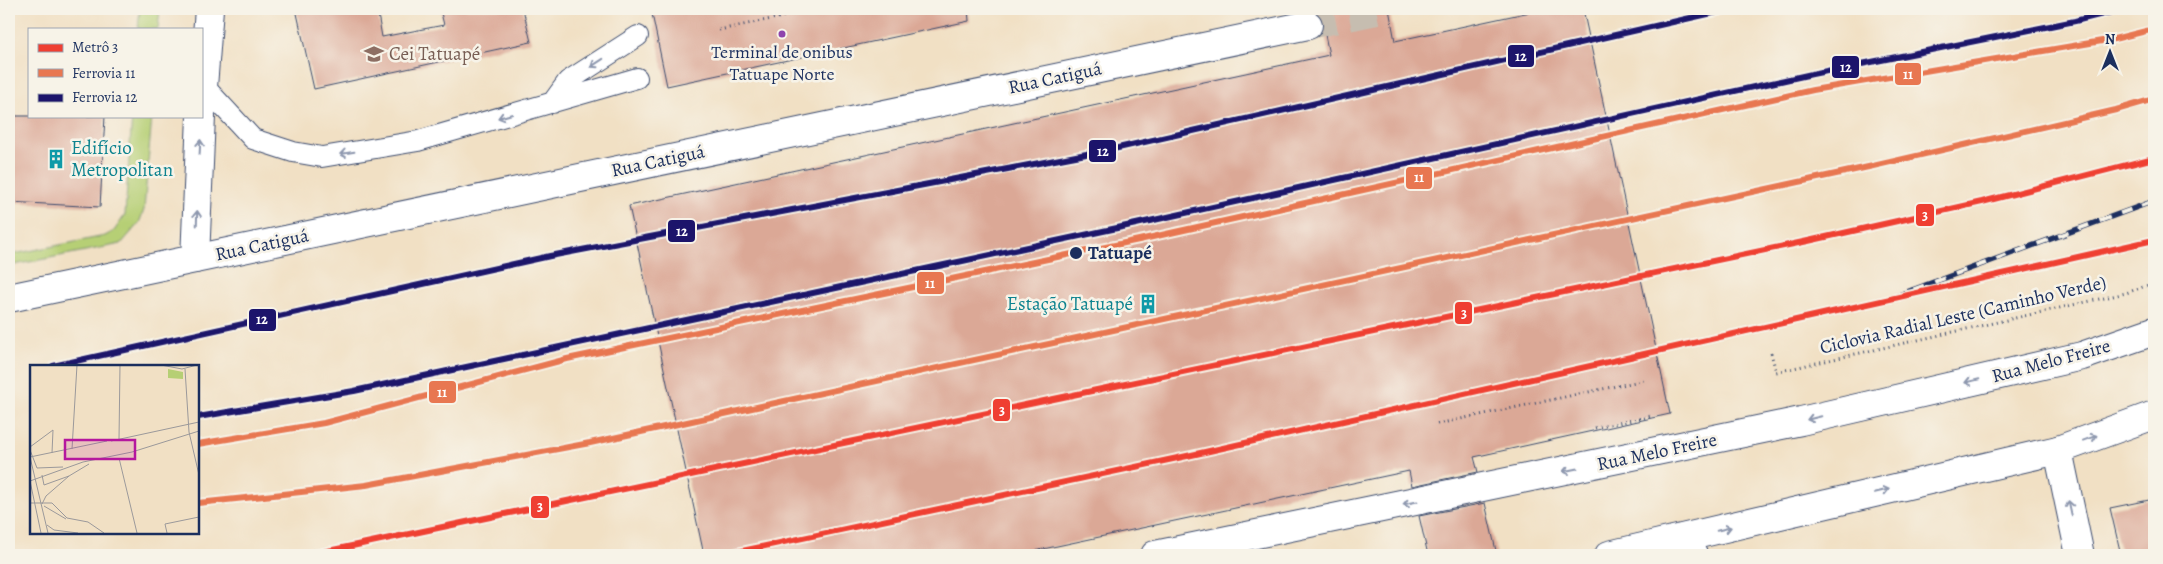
<svg xmlns="http://www.w3.org/2000/svg" width="2163" height="564" font-family="Alegreya,serif">
<rect width="100%" height="100%" fill="#f7f3e8"/>
<filter id="ink" filterUnits="userSpaceOnUse"><feTurbulence type="fractalNoise" baseFrequency=".02" numOctaves="2"/><feDisplacementMap in="SourceGraphic" scale="10" xChannelSelector="R" yChannelSelector="G"/><feConvolveMatrix kernelMatrix="1 2 1 2 8 2 1 2 1" color-interpolation-filters="sRGB"/></filter>
<filter id="wash" filterUnits="userSpaceOnUse"><feTurbulence type="fractalNoise" baseFrequency=".0096" numOctaves="4" result="noise"/><feDisplacementMap in="SourceGraphic" scale="20" xChannelSelector="R" yChannelSelector="G"/><feGaussianBlur stdDeviation="1.12" result="paint"/><feColorMatrix in="noise" values="0 0 0 0 0 0 0 0 0 0 0 0 0 0 0 0 0 1.4 0 .05"/><feComposite in="paint" operator="in"/></filter>
<g filter="url(#wash)">
<rect width="100%" height="100%" fill="#f1e0c4"/>
<path fill="#b6cf74" stroke="#687f69" d="M140,9H160L158,29H138Z
M132,116H152L144,210L139,223L121,244L9,266V255L105,236L114,231L125,215Z"/>
<g id="blocks">
<path fill="#dba896" d="M296,9H377L382,37L444,25L440,9H523L531,42L314,89Z
M651,9H968L969,21L667,86Z
M1320,9H1389L1395,41L1544,9H1583L1670,414L1474,457L1478,472L1412,486L1409,471L1015,555H704L629,206L1329,55Z
M9,116H105L100,207L9,202Z
M2154,499V555H2121L2110,508Z
M1485,503L1497,555H1428L1419,516Z"/>
</g>
</g>
<g filter="url(#ink)">
<use href="#blocks" fill-opacity="0" stroke="#3b4a6d" stroke-width="1"/>
<g fill="none" stroke-linecap="round" stroke-linejoin="round">
<path stroke="#c6bdb0" stroke-width="28" stroke-dasharray="28 14" stroke-linecap="butt" d="M1308,25L1387,9"/>
<defs>
<path id="service" d="M203,85L253,139L293,152L322,157L418,141L637,78
M552,103L568,81L638,36"/>
<path id="minor" d="M2058,450L2080,555"/>
<path id="tertiary" d="M201,113L209,9
M195,259L201,116
M1677,540L1693,555"/>
<path id="secondary" d="M9,298L1308,25"/>
<path id="trunk" d="M1155,555L1801,421L2082,356L2154,331
M1609,555L2058,450L2154,415"/>
</defs>
<use href="#service" stroke="#3b4a6d" stroke-width="22"/>
<use href="#minor" stroke="#3b4a6d" stroke-width="30"/>
<use href="#tertiary" stroke="#3b4a6d" stroke-width="30"/>
<use href="#secondary" stroke="#3b4a6d" stroke-width="30"/>
<use href="#trunk" stroke="#3b4a6d" stroke-width="30"/>
<path stroke="#3b4a6d" stroke-width="3" stroke-dasharray="1 4" stroke-linecap="butt" d="M719,30L819,9
M1771,353L1776,372L2126,293L2154,283
M1437,424L1645,380
M1595,428L1651,416"/>
<use href="#service" stroke="#fff" stroke-width="20"/>
<use href="#minor" stroke="#fff" stroke-width="28"/>
<use href="#tertiary" stroke="#fff" stroke-width="28"/>
<use href="#secondary" stroke="#fff" stroke-width="28"/>
<use href="#trunk" stroke="#fff" stroke-width="28"/>
<defs>
<path id="rail" d="M1893,297L2154,201"/>
</defs>
<use href="#rail" stroke="#1b2f5e" stroke-width="5.5"/>
<use href="#rail" stroke="#f7f3e8" stroke-width="4" stroke-dasharray="11" stroke-linecap="butt"/>
<defs>
<path id="rail-1" d="M198,444L324,423L567,359L1139,240L1813,90L2114,39L2154,29
M198,503L366,485L590,443L1873,166L2116,110L2154,99"/>
<path id="rail-2" d="M53,366L550,256L1118,148L1730,9
M198,417L354,391L1136,224L1812,74L2075,21L2123,9"/>
</defs>
<use href="#rail-1" stroke="#f7f3e8" stroke-width="10"/>
<use href="#rail-2" stroke="#f7f3e8" stroke-width="10"/>
<use href="#rail-1" stroke="#e87751" stroke-width="6"/>
<use href="#rail-2" stroke="#1c146b" stroke-width="6"/>
<defs>
<path id="metro-1" d="M309,555L1808,241L1982,202L2154,158
M723,555L1187,456L2154,240"/>
</defs>
<use href="#metro-1" stroke="#f7f3e8" stroke-width="10"/>
<use href="#metro-1" stroke="#ef3f32" stroke-width="6"/>
</g>
<defs><path id="oneway-shaft" d="M-6 0H5M1.5-3L5.5 0L1.5 3" fill="none" stroke-width="1.6" stroke-linecap="round" stroke-linejoin="round" transform="scale(1.25)"/></defs>
<g stroke="#8d97ae">
<use href="#oneway-shaft" transform="translate(597 63) rotate(147)"/>
<use href="#oneway-shaft" transform="translate(505 116) rotate(164)"/>
<use href="#oneway-shaft" transform="translate(200 147) rotate(-87)"/>
<use href="#oneway-shaft" transform="translate(347 153) rotate(171)"/>
<use href="#oneway-shaft" transform="translate(197 218) rotate(-88)"/>
<use href="#oneway-shaft" transform="translate(1972 381) rotate(167)"/>
<use href="#oneway-shaft" transform="translate(1814 418) rotate(167)"/>
<use href="#oneway-shaft" transform="translate(2090 438) rotate(-20)"/>
<use href="#oneway-shaft" transform="translate(1570 470) rotate(168)"/>
<use href="#oneway-shaft" transform="translate(1882 491) rotate(-13)"/>
<use href="#oneway-shaft" transform="translate(1410 503) rotate(168)"/>
<use href="#oneway-shaft" transform="translate(2070 508) rotate(-102)"/>
<use href="#oneway-shaft" transform="translate(1724 529) rotate(-13)"/>
</g>
</g>
<defs>
<symbol id="school-bare" viewBox="-9 -9 18 18"><path d="M0-5L7-2L0 1L-7-2ZM-4 1L0 2.5L4 1V4Q0 6-4 4Z" fill="#8d6e63" stroke="#f7f3e8" stroke-width="2.5" paint-order="stroke"/></symbol>
<symbol id="building-bare" viewBox="-9 -9 18 18"><path d="M-4-6H4V6H1V3H-1V6H-4ZM-2.5-4.3h1.7v1.8h-1.7ZM.8-4.3h1.7v1.8H.8ZM-2.5-1h1.7V.8h-1.7ZM.8-1h1.7V.8H.8Z" fill="#0f9aa8" stroke="#f7f3e8" stroke-width="2.5" paint-order="stroke"/></symbol>
</defs>
<g fill-rule="evenodd">
<use href="#school-bare" x="360" y="40" width="28" height="28"/>
<use href="#building-bare" x="42" y="145" width="28" height="28"/>
<use href="#building-bare" x="1134" y="290" width="28" height="28"/>
</g>
<circle fill="#8e44ad" stroke="#f7f3e8" stroke-width="2" cx="782" cy="34" r="4.5"/>
<circle fill="#1b2f5e" stroke="#f7f3e8" stroke-width="2" cx="1076" cy="253" r="7"/>
<g text-anchor="middle" dominant-baseline="central" stroke-width="5" stroke-linejoin="round" paint-order="stroke">
<g font-size="18" fill="#1b2f5e" stroke="#f7f3e8">
<text x="782" y="52">Terminal de onibus<tspan x="782" dy="22">Tatuape Norte</tspan></text>
</g>
<g font-size="19" fill="#785e54" stroke="#f7f3e8" text-anchor="start">
<text x="389" y="54">Cei Tatuapé</text>
</g>
<g font-size="19" fill="#1b2f5e" stroke="#f7f3e8">
<text transform="translate(1055 78) rotate(-12)">Rua Catiguá</text>
<text transform="translate(658 161) rotate(-12)">Rua Catiguá</text>
<text transform="translate(262 245) rotate(-12)">Rua Catiguá</text>
<text transform="translate(1963 315) rotate(-13)">Ciclovia Radial Leste (Caminho Verde)</text>
<text transform="translate(2051 361) rotate(-15)">Rua Melo Freire</text>
<text transform="translate(1657 452) rotate(-12)">Rua Melo Freire</text>
</g>
<g font-size="19" fill="#0d838f" stroke="#f7f3e8" text-anchor="start">
<text x="71" y="148">Edifício<tspan x="71" dy="22">Metropolitan</tspan></text>
<text x="1133" y="304" text-anchor="end">Estação Tatuapé</text>
</g>
<g font-size="19" font-weight="bold" fill="#1b2f5e" stroke="#f7f3e8" text-anchor="start">
<text x="1088" y="253">Tatuapé</text>
</g>
</g>
<g transform="translate(30 365)">
<rect width="169" height="169" fill="#f1e0c4"/>
<path d="M138,4L153,7V14L138,13Z" fill="#b6cf74"/>
<path fill="none" stroke="#9b999b" stroke-width="1" d="M131,0L152,4L167,0M155,4L159,67L169,110M89,74L90,0M81,76L169,57M0,82L23,65M42,84L47,0M0,85L7,103L33,102M22,88L23,65M0,92L77,76M0,92L18,168M89,93L107,168M12,110L14,120L39,111M0,116L53,97L102,87L169,66M0,116L11,168M0,138H22L37,153L58,157L74,168M12,139L16,131L39,111L59,99M14,141L36,154M17,160L24,165L48,168M137,168L135,159L169,152"/>
<path fill="#b5179e" fill-opacity="0.15" stroke="#b5179e" stroke-width="2.5" d="M35,75H105V94H35Z"/>
<rect width="169" height="169" fill="none" stroke="#1b2f5e" stroke-width="2.5"/>
</g>
<g stroke="#f7f3e8" stroke-width="2">
<rect x="1507" y="44" width="28" height="24" rx="5" fill="#1c146b"/>
<rect x="1831" y="55" width="29" height="24" rx="5" fill="#1c146b"/>
<rect x="1894" y="62" width="28" height="24" rx="5" fill="#e87751"/>
<rect x="1088" y="139" width="29" height="24" rx="5" fill="#1c146b"/>
<rect x="1405" y="166" width="28" height="24" rx="5" fill="#e87751"/>
<rect x="1915" y="203" width="20" height="24" rx="5" fill="#ef3f32"/>
<rect x="667" y="219" width="29" height="24" rx="5" fill="#1c146b"/>
<rect x="916" y="271" width="29" height="24" rx="5" fill="#e87751"/>
<rect x="1454" y="301" width="19" height="24" rx="5" fill="#ef3f32"/>
<rect x="248" y="308" width="29" height="24" rx="5" fill="#1c146b"/>
<rect x="428" y="380" width="29" height="24" rx="5" fill="#e87751"/>
<rect x="992" y="398" width="19" height="24" rx="5" fill="#ef3f32"/>
<rect x="530" y="495" width="20" height="24" rx="5" fill="#ef3f32"/>
</g>
<g font-size="14" text-anchor="middle" font-weight="bold" fill="#fff">
<text x="1521" y="61">12</text>
<text x="1846" y="72">12</text>
<text x="1908" y="79">11</text>
<text x="1103" y="156">12</text>
<text x="1419" y="182">11</text>
<text x="1925" y="220">3</text>
<text x="682" y="236">12</text>
<text x="930" y="288">11</text>
<text x="1464" y="318">3</text>
<text x="262" y="324">12</text>
<text x="442" y="397">11</text>
<text x="1002" y="415">3</text>
<text x="540" y="511">3</text>
</g>
<rect width="2163" height="564" fill="none" stroke="#f7f3e8" stroke-width="30"/>
<rect x="28" y="28" width="175" height="90" fill="#f7f3e8" stroke="#9fa5b1"/>
<rect x="38" y="44" width="25" height="8" fill="#ef3f32" stroke="#9fa5b1"/>
<text x="72" y="52" font-size="15" fill="#1b2f5e">Metrô 3</text>
<rect x="38" y="69" width="25" height="8" fill="#e87751" stroke="#9fa5b1"/>
<text x="72" y="78" font-size="15" fill="#1b2f5e">Ferrovia 11</text>
<rect x="38" y="94" width="25" height="8" fill="#1c146b" stroke="#9fa5b1"/>
<text x="72" y="102" font-size="15" fill="#1b2f5e">Ferrovia 12</text>
<g transform="translate(2110 52)" stroke="#f7f3e8" stroke-width="4" paint-order="stroke">
<path d="M0-4L9 19L0 12L-9 19Z" fill="#1b2f5e"/>
<text y="-8" font-size="14" font-weight="bold" text-anchor="middle" fill="#1b2f5e">N</text>
</g>
</svg>
